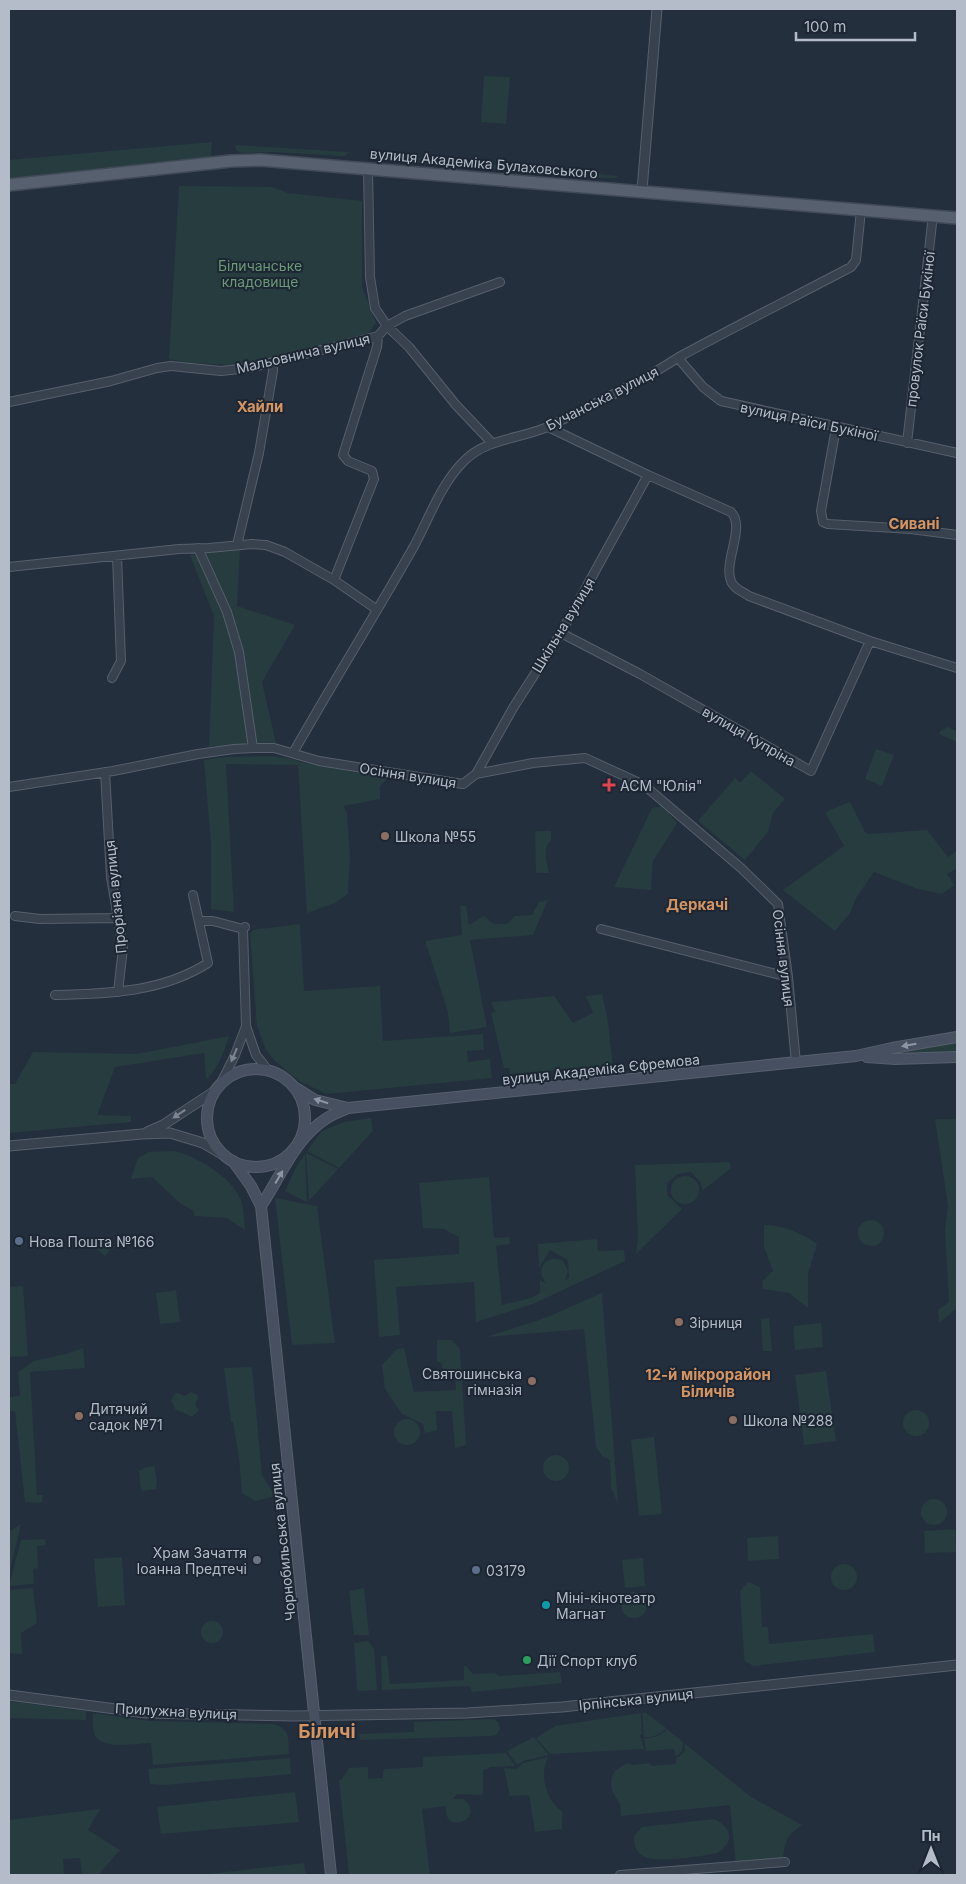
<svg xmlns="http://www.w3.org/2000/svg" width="966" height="1884" font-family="Inter,sans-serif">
<rect width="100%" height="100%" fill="#242f3e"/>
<path fill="#263c3f" d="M484,76L510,77L506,124L481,122Z
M212,142L211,156L204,158L9,179V160Z
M235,145L349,152L345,156H340L275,152L242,153L236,150Z
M373,154L484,164V166L480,168L378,160Z
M491,164L618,176L616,178H605L493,169Z
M179,186L272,187L288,193L362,201V287L376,323L367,335L319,348L237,365L189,363L169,359Z
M240,548L237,606L295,625L262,682L276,743L209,747L214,616L190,555Z
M948,727L957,731V742L939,734L940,731Z
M876,749L894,755L882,786L865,779Z
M269,756L287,758L310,764L388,778L380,786V799L344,806L347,813L350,857L348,894L335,903L307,913L298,765L226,764L234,912L211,909V843L204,760L225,757Z
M751,771L785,799L773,813L768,832L745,860L698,821L735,778L740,783Z
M850,802L865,832L869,834L927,830L948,857L957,851V868L947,874L954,885L942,894L918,889L874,872L856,898L850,913L835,931L783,890L844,846L825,812Z
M663,806L677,823L653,861L651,890L614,887L652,808Z
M535,831H551V840C542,849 547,862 549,873H536Z
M548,900L533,935L470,940L487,1027L450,1033L448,1012L425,941L462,935L460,906H466L469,925L484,916L494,924H507L515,916L532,915L539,902Z
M300,924L304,991L380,986L383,1041L483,1034L484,1050L467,1051L468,1062L490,1059L492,1078L327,1094L299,1081L275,1061L266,1050L257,1026L250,934L253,930Z
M602,994L607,1015L613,1066L510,1074L509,1068H504L491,1013L495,1012L491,1002L554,996L573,1023L593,1013L586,996Z
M229,1036C224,1053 218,1068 206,1080L204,1053L115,1067L97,1115L131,1116V1122L9,1133V1084H15L33,1052L137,1054Z
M957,1043V1053L911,1055L905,1052L911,1049Z
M957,1117V1308L939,1323L938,1310L949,1302L945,1230L948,1206L935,1119H956Z
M371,1118L373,1131L339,1168L307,1151L322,1131L344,1122Z
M174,1151C195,1155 231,1177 240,1198C244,1207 244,1220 245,1230L227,1218L194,1216L193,1210L181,1204L152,1177L131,1179L138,1158L149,1152Z
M306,1153L338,1169L309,1201Z
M305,1154L307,1202L285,1191L296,1167Z
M730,1162V1169L703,1190L700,1182L691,1172L678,1174L667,1183V1195L682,1209L636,1254L638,1238L635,1165Z
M671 1190a14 14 0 1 1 28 0a14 14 0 1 1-28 0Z
M489,1177L494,1238L509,1237L510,1244L496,1246L502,1305L531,1298L540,1293V1281L548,1284C533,1272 546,1252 563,1261L568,1271L565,1281L569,1278L568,1260L550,1250L539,1268L538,1244L597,1239L598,1251L624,1250L625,1261L533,1304L476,1322L474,1282L396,1287L400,1335L379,1337L374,1260L459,1254V1237L444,1229L423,1228L419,1183Z
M275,1198L317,1206L335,1343L292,1345Z
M858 1233a13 13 0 1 1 26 0a13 13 0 1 1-26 0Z
M764,1225C783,1225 802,1233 817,1244L808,1274V1308L789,1293L763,1289L762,1281L773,1271L764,1247Z
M93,1236L110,1250L105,1256L88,1242Z
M23,1286L28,1356L9,1357V1287Z
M176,1290L180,1322L160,1324L156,1293Z
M602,1293L618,1504L611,1487L610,1460L602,1456L596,1447L584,1329L486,1337L545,1318Z
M769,1318L772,1351H763L761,1319Z
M821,1323L823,1347L795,1350L793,1326Z
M437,1340H452L460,1349L466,1445L455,1448L452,1411H436L437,1430L425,1433L423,1424L402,1414L385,1389L382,1365L397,1349L404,1348L414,1392L456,1390L455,1372L443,1371L442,1364L437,1361Z
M83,1348L85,1368L30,1372L37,1495H43L42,1503L25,1502L15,1411H9V1397L20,1396L18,1372L34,1361L66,1354Z
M252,1367L262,1475L275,1496L255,1501L242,1493L239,1458L233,1422H231L224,1368Z
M826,1371L836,1441L804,1445L795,1375Z
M191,1392L197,1395L198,1398L195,1405L199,1410L192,1417L175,1409L171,1400L175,1394L178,1393L184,1396Z
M903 1423a13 13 0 1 1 26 0a13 13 0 1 1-26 0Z
M394 1432a13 13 0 1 1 26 0a13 13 0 1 1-26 0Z
M654,1437L662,1514L639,1516L631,1440Z
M543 1468a13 13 0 1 1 26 0a13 13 0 1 1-26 0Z
M154,1466L157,1481L156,1489L141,1491L139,1471L146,1467Z
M921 1512a13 13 0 1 1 26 0a13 13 0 1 1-26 0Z
M21,1524L9,1574V1532Z
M955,1529L956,1552L925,1553L924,1531Z
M778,1536L779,1559L748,1561L747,1538Z
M45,1539L46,1545L37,1546L38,1568L33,1569L34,1584L9,1586L21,1540Z
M122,1557L125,1605L98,1607L94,1559Z
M643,1558L645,1586L625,1588L622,1560Z
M831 1577a13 13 0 1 1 26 0a13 13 0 1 1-26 0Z
M748,1582L760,1587L762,1627H768L769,1644L873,1634L875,1652L753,1666L745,1661L744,1656L740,1591Z
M33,1588L37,1623L21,1633L22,1654L9,1653V1590Z
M364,1588L369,1635H354L349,1591Z
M621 1605a13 13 0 1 1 26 0a13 13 0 1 1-26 0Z
M201 1632a11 11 0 1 1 22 0a11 11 0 1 1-22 0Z
M368,1641L374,1649L377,1690L357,1691L354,1643Z
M381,1656H387L390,1684L464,1680V1666H466L473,1674L494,1673L500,1676L560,1672L562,1683L472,1692L470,1686L382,1690Z
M9,1701L86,1711V1720L9,1718Z
M93,1713L149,1721L274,1724C291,1730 288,1738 289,1754L153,1765L151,1743C137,1743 106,1750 96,1737C92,1731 93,1720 93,1713Z
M641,1713L642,1734L640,1735L644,1749L550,1754L536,1738L555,1726Z
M642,1713H646L666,1728C661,1734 652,1738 644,1737Z
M494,1719L498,1722L500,1729L496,1735L491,1736L360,1740L359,1734L414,1732V1722Z
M667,1729L683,1742C683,1749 683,1754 675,1756L674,1749L646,1751L644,1738C653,1739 661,1735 667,1729Z
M534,1737L549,1755L523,1761L517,1765L507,1751Z
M684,1743L751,1797L802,1825C787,1835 784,1843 783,1861L736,1865L730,1805L621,1816C620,1812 621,1808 620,1804C618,1799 613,1795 612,1790C608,1775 617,1766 630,1763L631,1765L650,1763L651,1766L676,1764V1758L680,1756L685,1750Z
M506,1753L515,1766L491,1767L483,1770V1795L457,1794L453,1799H463C488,1817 443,1838 446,1806L422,1809L430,1875H349L339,1780H341L349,1768L368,1767V1779L383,1778V1771L385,1769L423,1767V1757Z
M548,1757C539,1774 546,1801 562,1811V1829L535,1832L529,1795L510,1796L504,1768L516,1769L523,1763Z
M290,1758L291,1774L164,1785L150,1784L148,1769Z
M295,1792L299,1822L161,1834L157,1807Z
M100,1809L88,1830L120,1850L98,1875H82L80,1858L63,1859L64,1875H10L9,1864V1820Z
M714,1819C732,1827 735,1842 717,1853C702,1856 657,1864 643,1856C635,1851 634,1844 634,1836L642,1827Z
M304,1863L306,1875H201Z"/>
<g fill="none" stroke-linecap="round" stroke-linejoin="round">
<defs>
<path id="minor" d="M368,168L370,277L375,308L387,326L409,347L456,405L492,443
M678,358L703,387L721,401L957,453
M9,402L111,381L157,368L171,366L221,371L249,368L378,336L387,326L405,316L500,282
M548,427L648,475L731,512C746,527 723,562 731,581C733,588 743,592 749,596L870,641L957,668
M836,428L821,511L823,522L828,524L911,529L957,535
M907,443L933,215
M237,545L259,453L273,371V363
M198,548L227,612L239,652L253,748
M9,567L179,549L209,548L252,544L266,545L285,552L334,580L376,609
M334,580L374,479L372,471L348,461L343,455L377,347L378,336
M561,633L640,674L811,771L870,641
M112,678L121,661L117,556
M293,753C332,684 374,617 413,548C429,519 440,485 464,461C488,437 524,439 552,425C584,409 615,394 646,377C657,371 668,364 679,357C736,326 794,297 851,267L856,260L861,210
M105,772L111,877L123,948L118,992
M476,774L513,708L561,633L648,475
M9,787L113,771L198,754L234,749L253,748H274L319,761L463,784L476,774L533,763L585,758L644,785L741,868L778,904L788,977L796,1063
M15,916L40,919L118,918
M200,921H213L243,929
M245,927L243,929L246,1026L256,1055L268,1070
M601,929L788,977
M55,995C108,994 163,992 208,963L193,895
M221,1083L235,1055L246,1026
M620,1875L785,1862"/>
<path id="tertiary" d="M642,190L657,9
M147,1132L163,1125L215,1091
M9,1146L142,1134L170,1133L203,1143L222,1154
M9,1695L146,1713L293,1716L467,1713L562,1707L957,1665"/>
<path id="secondary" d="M867,1057L895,1059L957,1057
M207 1118a49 49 0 1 1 98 0a49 49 0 1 1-98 0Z
M296,1088L315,1100L348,1108
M233,1161L251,1186L261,1206L331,1875
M261,1206C281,1176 295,1138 327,1118C333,1114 341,1111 348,1108L856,1056L892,1048L957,1037"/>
<path id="primary" d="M9,185L231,161L260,160L957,218"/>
</defs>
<use href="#minor" stroke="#565f6c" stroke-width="10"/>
<use href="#tertiary" stroke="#565f6c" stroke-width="11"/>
<use href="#secondary" stroke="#565f6c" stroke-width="12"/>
<use href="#primary" stroke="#414a57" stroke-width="14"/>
<use href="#minor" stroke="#38414e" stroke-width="8"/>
<use href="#tertiary" stroke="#38414e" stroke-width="9"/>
<use href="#secondary" stroke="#465061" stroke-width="10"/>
<use href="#primary" stroke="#56606e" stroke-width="11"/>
</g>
<defs><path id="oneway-solid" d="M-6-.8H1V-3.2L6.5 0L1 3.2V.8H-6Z" transform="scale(1.25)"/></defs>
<g fill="#8e96a5">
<use href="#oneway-solid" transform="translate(909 1045) rotate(170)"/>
<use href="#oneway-solid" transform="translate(321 1101) rotate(-162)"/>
<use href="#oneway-solid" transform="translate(279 1177) rotate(-60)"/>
</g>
<g fill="#7c8592">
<use href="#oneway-solid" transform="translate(234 1055) rotate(113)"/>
<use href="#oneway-solid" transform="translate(179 1114) rotate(147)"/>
</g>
<path fill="#e0444e" stroke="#1d2633" stroke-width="2" d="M606.5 777.5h5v5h5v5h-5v5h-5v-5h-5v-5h5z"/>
<g fill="#8d6e63" stroke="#1d2633" stroke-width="2">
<circle cx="385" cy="836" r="5"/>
<circle cx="679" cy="1322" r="5"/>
<circle cx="532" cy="1381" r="5"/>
<circle cx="79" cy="1416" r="5"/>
<circle cx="733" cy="1420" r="5"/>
</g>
<g fill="#5c6f8a" stroke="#1d2633" stroke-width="2">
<circle cx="19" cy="1241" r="5"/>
<circle cx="476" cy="1570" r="5"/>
</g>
<circle fill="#6b7280" stroke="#1d2633" stroke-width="2" cx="257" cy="1560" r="5"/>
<circle fill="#0f9aa8" stroke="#1d2633" stroke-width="2" cx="546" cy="1605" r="5"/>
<circle fill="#2e9e5b" stroke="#1d2633" stroke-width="2" cx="527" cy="1660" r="5"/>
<g text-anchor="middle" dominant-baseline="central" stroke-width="4" stroke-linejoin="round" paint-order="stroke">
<g font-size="14" fill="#b4bcc9" stroke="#1d2633">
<text transform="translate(484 163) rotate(5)">вулиця Академіка Булаховського</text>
<text transform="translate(920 329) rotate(-83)">провулок Раїси Букіної</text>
<text transform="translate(303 353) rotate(-13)">Мальовнича вулиця</text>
<text transform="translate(602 398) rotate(-27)">Бучанська вулиця</text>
<text transform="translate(809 421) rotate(12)">вулиця Раїси Букіної</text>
<text transform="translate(563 625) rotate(-59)">Шкільна вулиця</text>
<text transform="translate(749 736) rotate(30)">вулиця Купріна</text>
<text transform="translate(408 775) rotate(9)">Осіння вулиця</text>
<text transform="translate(115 897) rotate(-96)">Прорізна вулиця</text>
<text transform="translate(784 958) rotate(83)">Осіння вулиця</text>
<text transform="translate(601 1069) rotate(-6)">вулиця Академіка Єфремова</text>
<text transform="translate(282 1542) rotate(-96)">Чорнобильська вулиця</text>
<text transform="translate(636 1699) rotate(-6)">Ірпінська вулиця</text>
<text transform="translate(176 1711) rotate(3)">Прилужна вулиця</text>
</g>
<g font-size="14" fill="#6b9a76" stroke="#1d2633">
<text x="260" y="265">Біличанське<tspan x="260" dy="16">кладовище</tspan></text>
</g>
<g font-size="14" fill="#b4bcc9" stroke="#1d2633" text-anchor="start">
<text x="620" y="785">АСМ "Юлія"</text>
<text x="395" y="836">Школа №55</text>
<text x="29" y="1241">Нова Пошта №166</text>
<text x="689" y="1322">Зірниця</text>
<text x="522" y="1373" text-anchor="end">Святошинська<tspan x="522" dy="16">гімназія</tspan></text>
<text x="89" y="1408">Дитячий<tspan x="89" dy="16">садок №71</tspan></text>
<text x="743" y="1420">Школа №288</text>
<text x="247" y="1552" text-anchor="end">Храм Зачаття<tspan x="247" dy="16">Іоанна Предтечі</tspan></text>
<text x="486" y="1570">03179</text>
<text x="556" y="1597">Міні-кінотеатр<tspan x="556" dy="16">Магнат</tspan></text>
<text x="537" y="1660">Дії Спорт клуб</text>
</g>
<g font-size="15" font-weight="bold" fill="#d59563" stroke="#1d2633">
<text x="260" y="406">Хайли</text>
<text x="914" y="523">Сивані</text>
<text x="697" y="904">Деркачі</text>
<text x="708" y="1374">12-й мікрорайон<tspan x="708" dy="17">Біличів</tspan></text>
</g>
<g font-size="19" font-weight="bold" fill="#d59563" stroke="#1d2633">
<text x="327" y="1731">Біличі</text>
</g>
</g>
<rect width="966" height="1884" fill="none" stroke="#b4bcc9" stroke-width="20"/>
<g transform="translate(931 1849)" stroke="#1d2633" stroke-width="4" paint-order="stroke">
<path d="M0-4L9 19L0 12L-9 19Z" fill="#b4bcc9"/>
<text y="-8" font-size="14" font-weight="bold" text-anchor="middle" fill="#b4bcc9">Пн</text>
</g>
<path d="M796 32v8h119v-8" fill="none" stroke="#b4bcc9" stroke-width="2.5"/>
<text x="804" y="32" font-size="15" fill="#b4bcc9" stroke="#1d2633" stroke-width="4" paint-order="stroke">100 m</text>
</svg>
